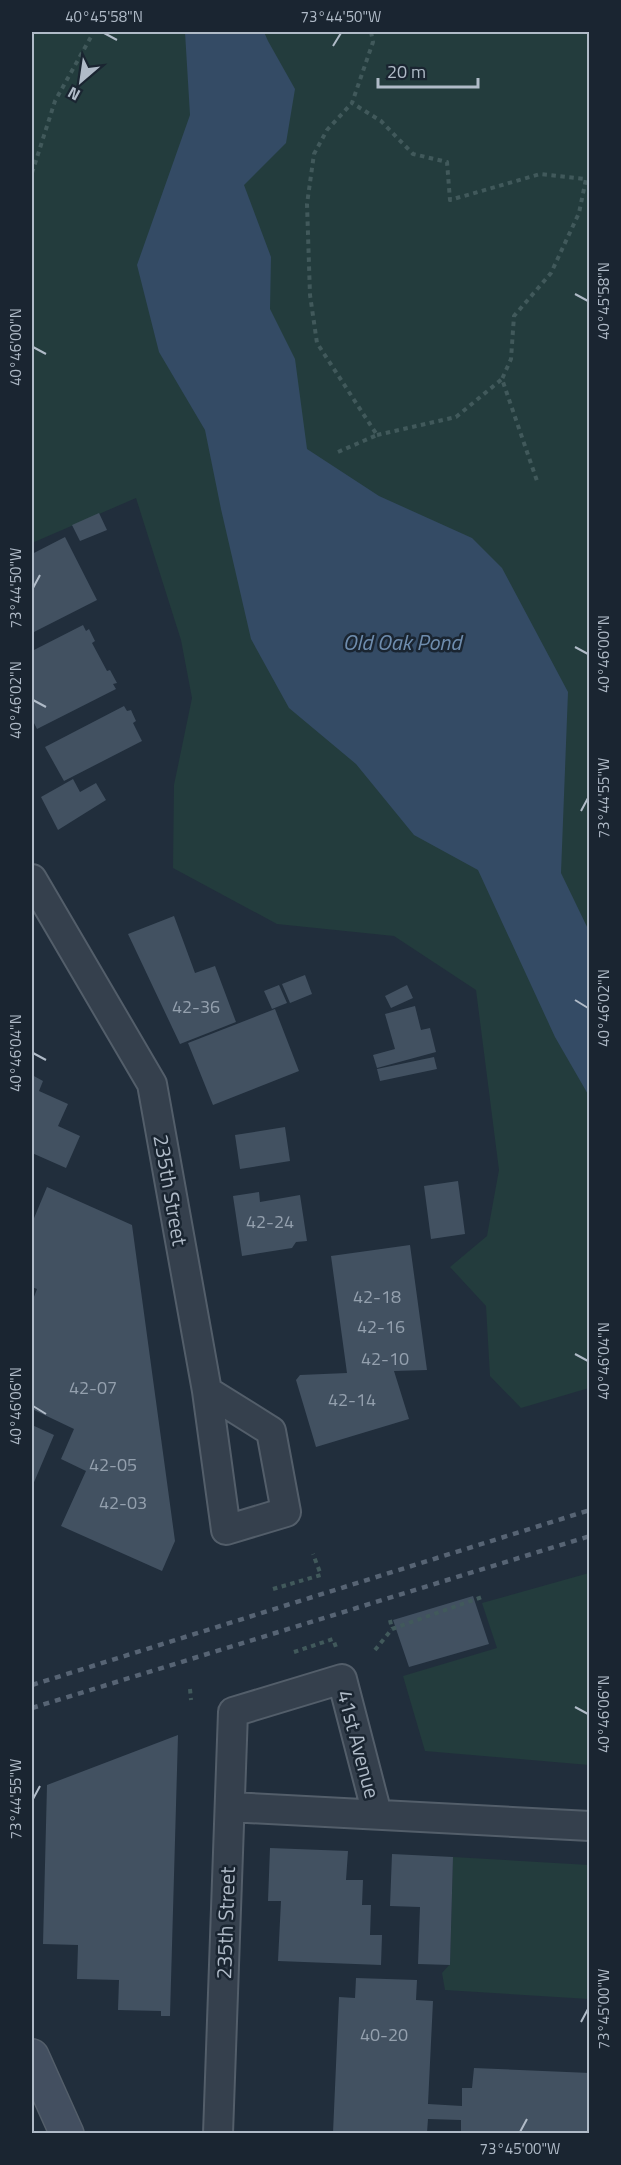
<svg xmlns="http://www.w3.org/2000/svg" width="621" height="2165" font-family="'Titillium Web',sans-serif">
<rect width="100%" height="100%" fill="#212e3c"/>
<path fill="#233c3d" d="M32,32H589V1388L521,1408L490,1376L486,1306L450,1267L487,1236L499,1170L476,990L394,936L277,924L173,868L174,785L192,698L181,640L136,498L32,543Z
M589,1573V1765L425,1751L403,1676L497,1648L482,1603Z
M453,1857L589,1865V1999L445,1990L442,1973L450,1964Z"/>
<path fill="#344b65" d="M185,32H264L268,41L295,89L286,143L244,185L271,257L270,309L295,359L307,449L379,496L472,538L502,568L568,692L561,873L589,931V1096L555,1037L478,870L414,835L356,764L289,708L251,639L221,509L205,430L159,352L137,265L190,115Z"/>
<path fill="#425161" d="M99,513L107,530L80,541L72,525Z
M65,537L97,600L32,633V554Z
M83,625L86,631L89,629L95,641L92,643L107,671L110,670L117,683L113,684L116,689L37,729L32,719V651Z
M124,706L127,711L131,710L136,721L133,723L142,741L64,781L45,747Z
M73,779L80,792L96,783L106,800L58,830L41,797Z
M174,916L195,973L215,966L236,1022L180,1044L128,934Z
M305,975L312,994L290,1003L282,984Z
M279,985L287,1003L272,1009L264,991Z
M407,985L413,998L391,1008L385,996Z
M415,1006L421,1030L430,1028L436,1052L377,1068L373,1055L395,1049L385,1014Z
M275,1009L299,1071L213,1105L188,1043Z
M434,1057L437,1069L380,1081L377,1069Z
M32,1075L43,1081L39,1091L68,1104L58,1126L80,1136L66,1168L32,1153Z
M285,1127L290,1161L240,1169L235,1135Z
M458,1181L465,1234L431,1239L424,1186Z
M47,1187L132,1225L175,1541L162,1571L61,1526L86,1471L61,1459L74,1429L32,1409V1302L37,1289L32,1287V1223Z
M259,1192L260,1202L300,1195L307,1241L296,1242L292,1248L242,1256L233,1196Z
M410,1245L427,1370L394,1371L409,1419L316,1447L296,1380L300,1375L347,1373L331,1256Z
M32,1425L54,1435L32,1487Z
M473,1596L489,1644L409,1667L393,1620Z
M178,1735L170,2016H161V2011L118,2010L119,1980L77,1979L78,1945L43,1944L47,1785Z
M270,1848L348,1851L346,1880H363L362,1905H371L370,1935H382L381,1965L278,1961L281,1901H268Z
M392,1854L453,1857L450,1965L418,1964L420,1907L390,1906Z
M356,1978L417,1980L416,2000L433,2001L428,2104L462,2106V2088H472L474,2068L590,2073V2133H461V2120L428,2119L427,2133H333L339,1997L355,1998Z"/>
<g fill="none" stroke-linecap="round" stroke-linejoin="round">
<defs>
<path id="street" d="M32,879L152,1084L207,1391L226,1530L286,1512L271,1431L207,1391
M230,1807L590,1826
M218,2134L233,1712L342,1679L377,1814"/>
<path id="secondary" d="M32,2056L67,2134"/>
</defs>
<use href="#street" stroke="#535e6a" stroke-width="32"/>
<use href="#secondary" stroke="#535e6a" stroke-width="36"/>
<path stroke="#41595b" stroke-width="4" stroke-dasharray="4.5 4.5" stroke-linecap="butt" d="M371,32L373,42L352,103L381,121L413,154L447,162L450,200L540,174L586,179L579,213L551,273L514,316L511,359L502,379L537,481
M32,173L55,101L92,35L91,32
M377,435L456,417L502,379
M338,452L377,435L317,343L310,295L307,204L314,154L327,130L352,103
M273,1589L321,1575L313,1554
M390,1620L392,1629
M375,1650L392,1629L482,1597
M294,1652L333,1639L337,1650
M190,1689L191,1700"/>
<use href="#street" stroke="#35404d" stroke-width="28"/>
<use href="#secondary" stroke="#434f60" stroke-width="33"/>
<path stroke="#576474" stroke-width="4.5" stroke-dasharray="6 6" stroke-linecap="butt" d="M32,1685L590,1510
M32,1708L590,1536"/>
</g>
<path fill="none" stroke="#b0bbc8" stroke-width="2" d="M104,33L117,40M333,46L341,33M575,294L588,301M33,347L46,354M33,588L40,575M575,647L588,654M33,700L46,707M581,811L588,798M575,1000L588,1008M33,1053L46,1060M575,1354L588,1361M33,1406L46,1414M575,1707L588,1714M33,1799L40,1786M581,2022L588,2009M520,2132L527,2119"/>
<g text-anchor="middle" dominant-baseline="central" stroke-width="5" stroke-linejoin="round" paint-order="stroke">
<g font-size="18" fill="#94a0ae">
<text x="196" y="1006">42-36</text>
<text x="270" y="1221">42-24</text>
<text x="377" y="1296">42-18</text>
<text x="381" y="1326">42-16</text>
<text x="385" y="1358">42-10</text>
<text x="93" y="1387">42-07</text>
<text x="352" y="1399">42-14</text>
<text x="113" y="1464">42-05</text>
<text x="123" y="1502">42-03</text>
<text x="384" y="2034">40-20</text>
</g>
<g font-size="21" fill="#b0bbc8" stroke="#1a2531">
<text transform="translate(171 1190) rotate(80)">235th Street</text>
<text transform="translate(359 1744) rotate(75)">41st Avenue</text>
<text transform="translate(225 1923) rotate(-88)">235th Street</text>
</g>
<g font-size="22" font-style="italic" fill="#6f8dae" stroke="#1a2531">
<text x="402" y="642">Old Oak Pond</text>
</g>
</g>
<rect width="621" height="2165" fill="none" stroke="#1a2531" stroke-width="66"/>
<g transform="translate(81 81) rotate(209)" stroke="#1a2531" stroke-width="4.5" paint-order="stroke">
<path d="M0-4.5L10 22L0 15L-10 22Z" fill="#b0bbc8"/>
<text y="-9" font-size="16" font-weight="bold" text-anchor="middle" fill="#b0bbc8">N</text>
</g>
<path d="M378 78v9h100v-9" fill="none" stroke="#b0bbc8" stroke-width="3"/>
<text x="387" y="78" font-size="18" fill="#b0bbc8" stroke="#1a2531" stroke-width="4.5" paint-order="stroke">20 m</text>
<rect x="33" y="33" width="555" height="2099" fill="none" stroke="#b0bbc8" stroke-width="2"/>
<g font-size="15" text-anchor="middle" fill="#b0bbc8">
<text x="104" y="22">40°45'58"N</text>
<text x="341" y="22">73°44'50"W</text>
<text transform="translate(604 301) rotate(-90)" y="5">40°45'58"N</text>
<text transform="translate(16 347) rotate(-90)" y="5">40°46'00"N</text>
<text transform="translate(16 588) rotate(-90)" y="5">73°44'50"W</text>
<text transform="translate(604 654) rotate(-90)" y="5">40°46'00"N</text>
<text transform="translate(16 700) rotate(-90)" y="5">40°46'02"N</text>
<text transform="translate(604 798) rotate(-90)" y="5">73°44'55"W</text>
<text transform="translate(604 1008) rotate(-90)" y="5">40°46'02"N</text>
<text transform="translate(16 1053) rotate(-90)" y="5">40°46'04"N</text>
<text transform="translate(604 1361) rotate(-90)" y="5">40°46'04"N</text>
<text transform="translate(16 1406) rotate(-90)" y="5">40°46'06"N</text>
<text transform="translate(604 1714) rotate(-90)" y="5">40°46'06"N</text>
<text transform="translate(16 1799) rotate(-90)" y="5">73°44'55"W</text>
<text transform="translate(604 2009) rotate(-90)" y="5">73°45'00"W</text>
<text x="520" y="2154">73°45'00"W</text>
</g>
</svg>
